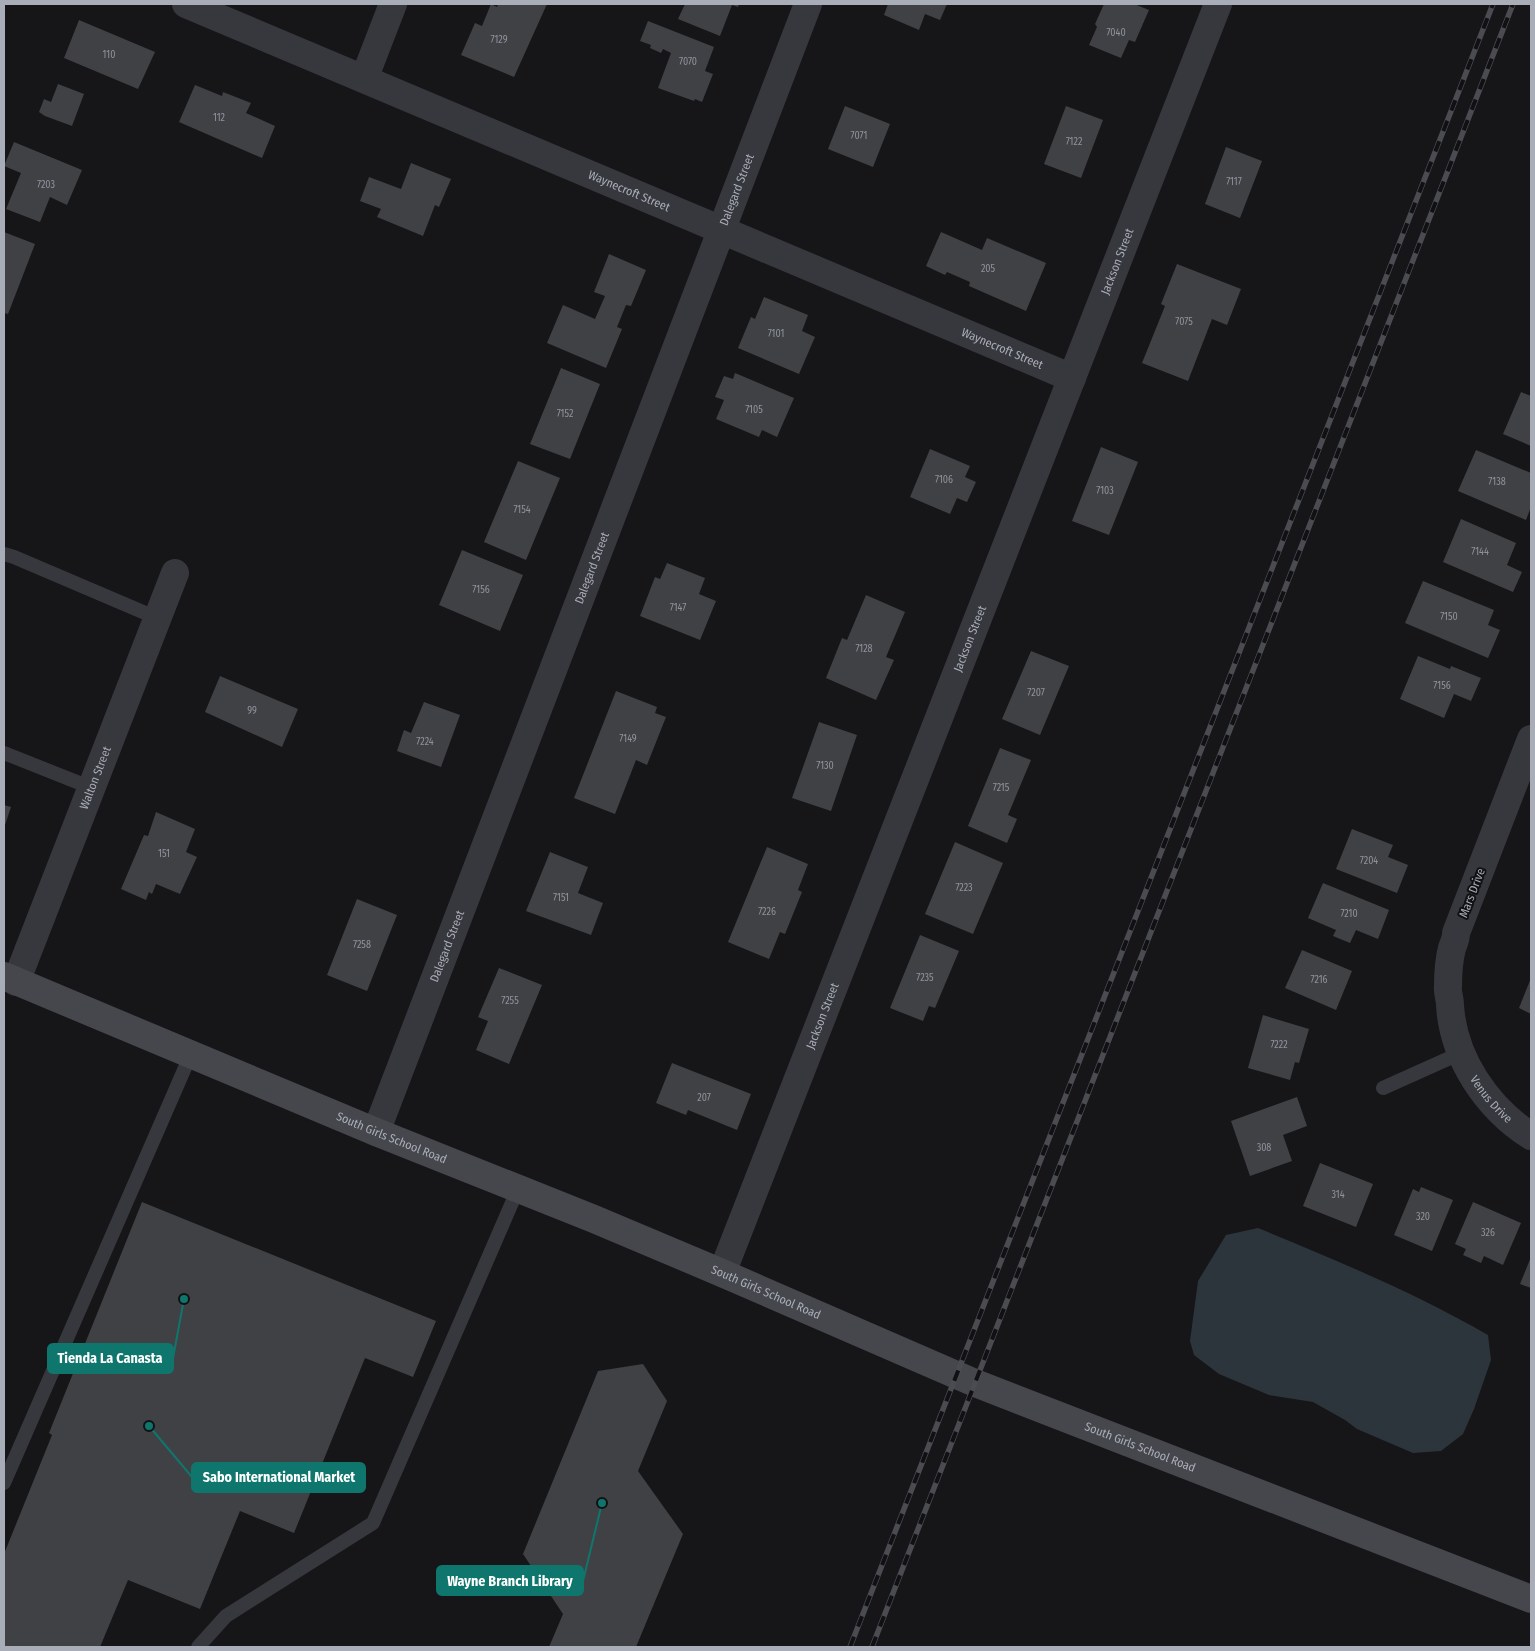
<svg xmlns="http://www.w3.org/2000/svg" width="1535" height="1651" font-family="'Fira Sans Condensed',sans-serif">
<rect width="100%" height="100%" fill="#161618"/>
<path fill="#2c353c" d="M1258,1228C1336,1260 1415,1293 1488,1335L1491,1360L1474,1409L1463,1434L1441,1451L1413,1453L1357,1429L1345,1420L1313,1402L1269,1395L1219,1374L1194,1355L1190,1341L1198,1281L1226,1235Z"/>
<path fill="#404145" d="M491,4L497,7L498,4H547L514,77L461,55L475,23L482,26Z
M685,4H739L738,7L732,5L720,36L678,19Z
M888,4H947L940,20L925,14L919,30L884,15Z
M1104,4H1134L1149,10L1135,42L1129,40L1121,58L1089,45L1097,27L1095,24Z
M79,20L155,52L138,89L64,58Z
M648,21L714,47L705,71L713,74L702,102L695,99L694,101L658,88L671,53L663,49L661,53L650,48L651,45L640,41Z
M58,84L84,94L72,126L45,116L39,112L44,99L51,102Z
M195,85L222,96L223,92L251,103L246,113L275,126L262,158L179,122Z
M845,106L890,124L873,167L828,149Z
M1066,106L1103,120L1081,178L1044,164Z
M14,142L82,170L67,205L50,197L40,222L6,209L21,173L4,166Z
M1226,147L1262,161L1240,218L1205,204Z
M411,163L451,179L439,207L435,205L423,236L377,217L381,209L360,201L369,177L401,189Z
M4,232L35,244L8,314L4,313Z
M941,232L982,250L987,238L1046,263L1026,311L969,286L970,282L947,272L945,275L926,266Z
M609,254L646,270L631,306L626,305L617,327L622,329L606,368L547,343L563,305L595,319L605,296L594,292Z
M1177,264L1241,289L1227,325L1212,319L1188,381L1142,363L1165,306L1161,304Z
M764,297L808,315L802,331L815,337L799,374L738,348L751,317L755,319Z
M561,368L600,384L570,459L530,444Z
M735,373L794,398L777,437L762,430L759,437L716,419L724,400L715,397L724,376L733,379Z
M1521,392L1531,396V446L1503,434Z
M1101,447L1138,462L1109,535L1072,521Z
M930,449L970,466L965,477L976,482L967,502L957,498L950,514L910,497Z
M1476,450L1531,473V507L1526,520L1458,491Z
M518,461L560,478L526,560L484,542Z
M1461,519L1516,543L1507,565L1522,572L1513,592L1443,562Z
M462,550L523,575L500,631L439,605Z
M667,563L705,578L699,594L716,601L700,640L640,616L655,577L660,579Z
M1423,581L1494,610L1488,625L1500,630L1488,658L1405,623Z
M866,595L905,612L886,657L894,660L876,700L826,678L842,638L847,640Z
M1031,651L1069,666L1040,735L1002,719Z
M1418,656L1450,669L1451,666L1481,678L1471,701L1454,694L1444,718L1400,699Z
M220,676L298,709L282,747L205,712Z
M616,691L657,707L655,713L666,717L647,765L636,760L615,814L574,798Z
M424,702L460,715L441,767L397,751L404,730L411,733Z
M819,722L857,735L831,811L792,798Z
M1000,748L1031,760L1008,815L1017,819L1007,843L968,826Z
M4,805L11,807L4,828Z
M156,812L195,829L186,852L197,857L180,894L156,884L152,894L149,892L146,900L121,889L144,835L148,836Z
M1352,829L1393,845L1388,857L1408,865L1397,893L1336,869Z
M955,842L1003,863L973,934L925,914Z
M767,847L808,864L798,890L802,892L785,934L780,932L769,959L728,942Z
M550,852L588,867L578,893L603,903L591,935L526,911Z
M1323,883L1389,910L1378,939L1356,930L1350,943L1333,936L1336,930L1308,918Z
M357,899L397,915L367,991L327,975Z
M920,935L959,951L935,1008L929,1006L923,1021L890,1008Z
M1302,950L1352,971L1336,1010L1285,988Z
M499,968L542,985L509,1064L476,1050L488,1021L478,1017Z
M1531,978V1014L1519,1008Z
M1263,1015L1309,1029L1299,1063L1295,1062L1290,1080L1248,1068Z
M672,1063L751,1094L737,1130L688,1110L686,1115L656,1103Z
M1297,1097L1307,1126L1283,1135L1292,1161L1250,1176L1231,1121Z
M1320,1163L1373,1184L1356,1227L1303,1206Z
M1421,1187L1453,1200L1432,1251L1394,1235L1413,1189L1419,1192Z
M142,1202L436,1321L413,1377L365,1358L294,1533L240,1511L200,1609L128,1580L100,1647H4V1554L52,1435L49,1433Z
M1473,1202L1521,1223L1503,1265L1484,1256L1481,1263L1463,1255L1466,1249L1455,1244Z
M1531,1257V1288L1520,1284Z
M643,1364L667,1401L638,1471L683,1534L636,1647H549L563,1614L523,1554L598,1371Z"/>
<g fill="none" stroke-linecap="round" stroke-linejoin="round">
<path stroke="#37383d" stroke-width="14" d="M4,554L14,557L157,618
M4,753L92,788
M1383,1088L1461,1053
M4,1483L191,1054
M198,1647L226,1616L373,1523L518,1189"/>
<g stroke="#37383d" stroke-width="28">
<path id="s1" d="M186,4L1072,378"/>
<path d="M364,79L393,4"/>
<path id="s2" d="M1531,739L1456,933C1456,939 1454,943 1452,948C1449,960 1448,974 1448,986C1447,992 1450,998 1450,1005C1453,1058 1487,1108 1531,1136"/>
<path id="s3" d="M16,982L175,573"/>
<path id="s4" d="M376,1132L808,4"/>
<path id="s5" d="M722,1273L1218,4"/>
</g>
<path stroke="#45474d" stroke-width="28" id="s6" d="M4,976L376,1132L594,1219L722,1273L975,1383L1531,1599"/>
<defs>
<path id="rail" d="M850,1647L1493,4
M872,1647L1513,4"/>
</defs>
<use href="#rail" stroke="#4a4c52" stroke-width="5.5"/>
<use href="#rail" stroke="#111113" stroke-width="4" stroke-dasharray="11" stroke-linecap="butt"/>
</g>
<g text-anchor="middle" dominant-baseline="central" stroke-width="4" stroke-linejoin="round" paint-order="stroke">
<g font-size="10" fill="#8e929b">
<text x="1116" y="33">7040</text>
<text x="499" y="40">7129</text>
<text x="109" y="55">110</text>
<text x="688" y="62">7070</text>
<text x="219" y="118">112</text>
<text x="859" y="136">7071</text>
<text x="1074" y="142">7122</text>
<text x="1234" y="182">7117</text>
<text x="46" y="185">7203</text>
<text x="988" y="269">205</text>
<text x="1184" y="322">7075</text>
<text x="776" y="334">7101</text>
<text x="754" y="410">7105</text>
<text x="565" y="414">7152</text>
<text x="944" y="480">7106</text>
<text x="1497" y="482">7138</text>
<text x="1105" y="491">7103</text>
<text x="522" y="510">7154</text>
<text x="1480" y="552">7144</text>
<text x="481" y="590">7156</text>
<text x="678" y="608">7147</text>
<text x="1449" y="617">7150</text>
<text x="864" y="649">7128</text>
<text x="1442" y="686">7156</text>
<text x="1036" y="693">7207</text>
<text x="252" y="711">99</text>
<text x="628" y="739">7149</text>
<text x="425" y="742">7224</text>
<text x="825" y="766">7130</text>
<text x="1001" y="788">7215</text>
<text x="164" y="854">151</text>
<text x="1369" y="861">7204</text>
<text x="964" y="888">7223</text>
<text x="561" y="898">7151</text>
<text x="767" y="912">7226</text>
<text x="1349" y="914">7210</text>
<text x="362" y="945">7258</text>
<text x="925" y="978">7235</text>
<text x="1319" y="980">7216</text>
<text x="510" y="1001">7255</text>
<text x="1279" y="1045">7222</text>
<text x="704" y="1098">207</text>
<text x="1264" y="1148">308</text>
<text x="1338" y="1195">314</text>
<text x="1423" y="1217">320</text>
<text x="1488" y="1233">326</text>
</g>
<g font-size="12" fill="#a8adb8" stroke="#111113">
<text stroke="none"><textPath href="#s4" startOffset="1009">Dalegard Street</textPath></text>
<text stroke="none"><textPath href="#s1" startOffset="481">Waynecroft Street</textPath></text>
<text stroke="none"><textPath href="#s5" startOffset="1086">Jackson Street</textPath></text>
<text stroke="none"><textPath href="#s1" startOffset="886">Waynecroft Street</textPath></text>
<text stroke="none"><textPath href="#s4" startOffset="604">Dalegard Street</textPath></text>
<text stroke="none"><textPath href="#s5" startOffset="681">Jackson Street</textPath></text>
<text stroke="none"><textPath href="#s3" startOffset="219">Walton Street</textPath></text>
<text transform="translate(1472 893) rotate(-69)">Mars Drive</text>
<text stroke="none"><textPath href="#s4" startOffset="199">Dalegard Street</textPath></text>
<text stroke="none"><textPath href="#s5" startOffset="276">Jackson Street</textPath></text>
<text stroke="none"><textPath href="#s2" startOffset="386">Venus Drive</textPath></text>
<text stroke="none"><textPath href="#s6" startOffset="420">South Girls School Road</textPath></text>
<text stroke="none"><textPath href="#s6" startOffset="825">South Girls School Road</textPath></text>
<text stroke="none"><textPath href="#s6" startOffset="1230">South Girls School Road</textPath></text>
</g>
</g>
<path fill="none" stroke="#0f766e" stroke-width="2" d="M184 1299L173 1358M149 1426L192 1477M602 1503L583 1581"/>
<g fill="#0f766e" stroke="#111113" stroke-width="2">
<circle cx="184" cy="1299" r="5"/>
<circle cx="149" cy="1426" r="5"/>
<circle cx="602" cy="1503" r="5"/>
</g>
<g fill="#0f766e" stroke="#0f766e" stroke-width="2">
<rect x="48" y="1344" width="125" height="29" rx="5"/>
<rect x="192" y="1463" width="173" height="29" rx="5"/>
<rect x="437" y="1566" width="146" height="29" rx="5"/>
</g>
<g font-size="14" text-anchor="middle" font-weight="bold" fill="#fff">
<text x="110" y="1363">Tienda La Canasta</text>
<text x="279" y="1482">Sabo International Market</text>
<text x="510" y="1586">Wayne Branch Library</text>
</g>
<rect width="1535" height="1651" fill="none" stroke="#a8adb8" stroke-width="10"/>
</svg>
